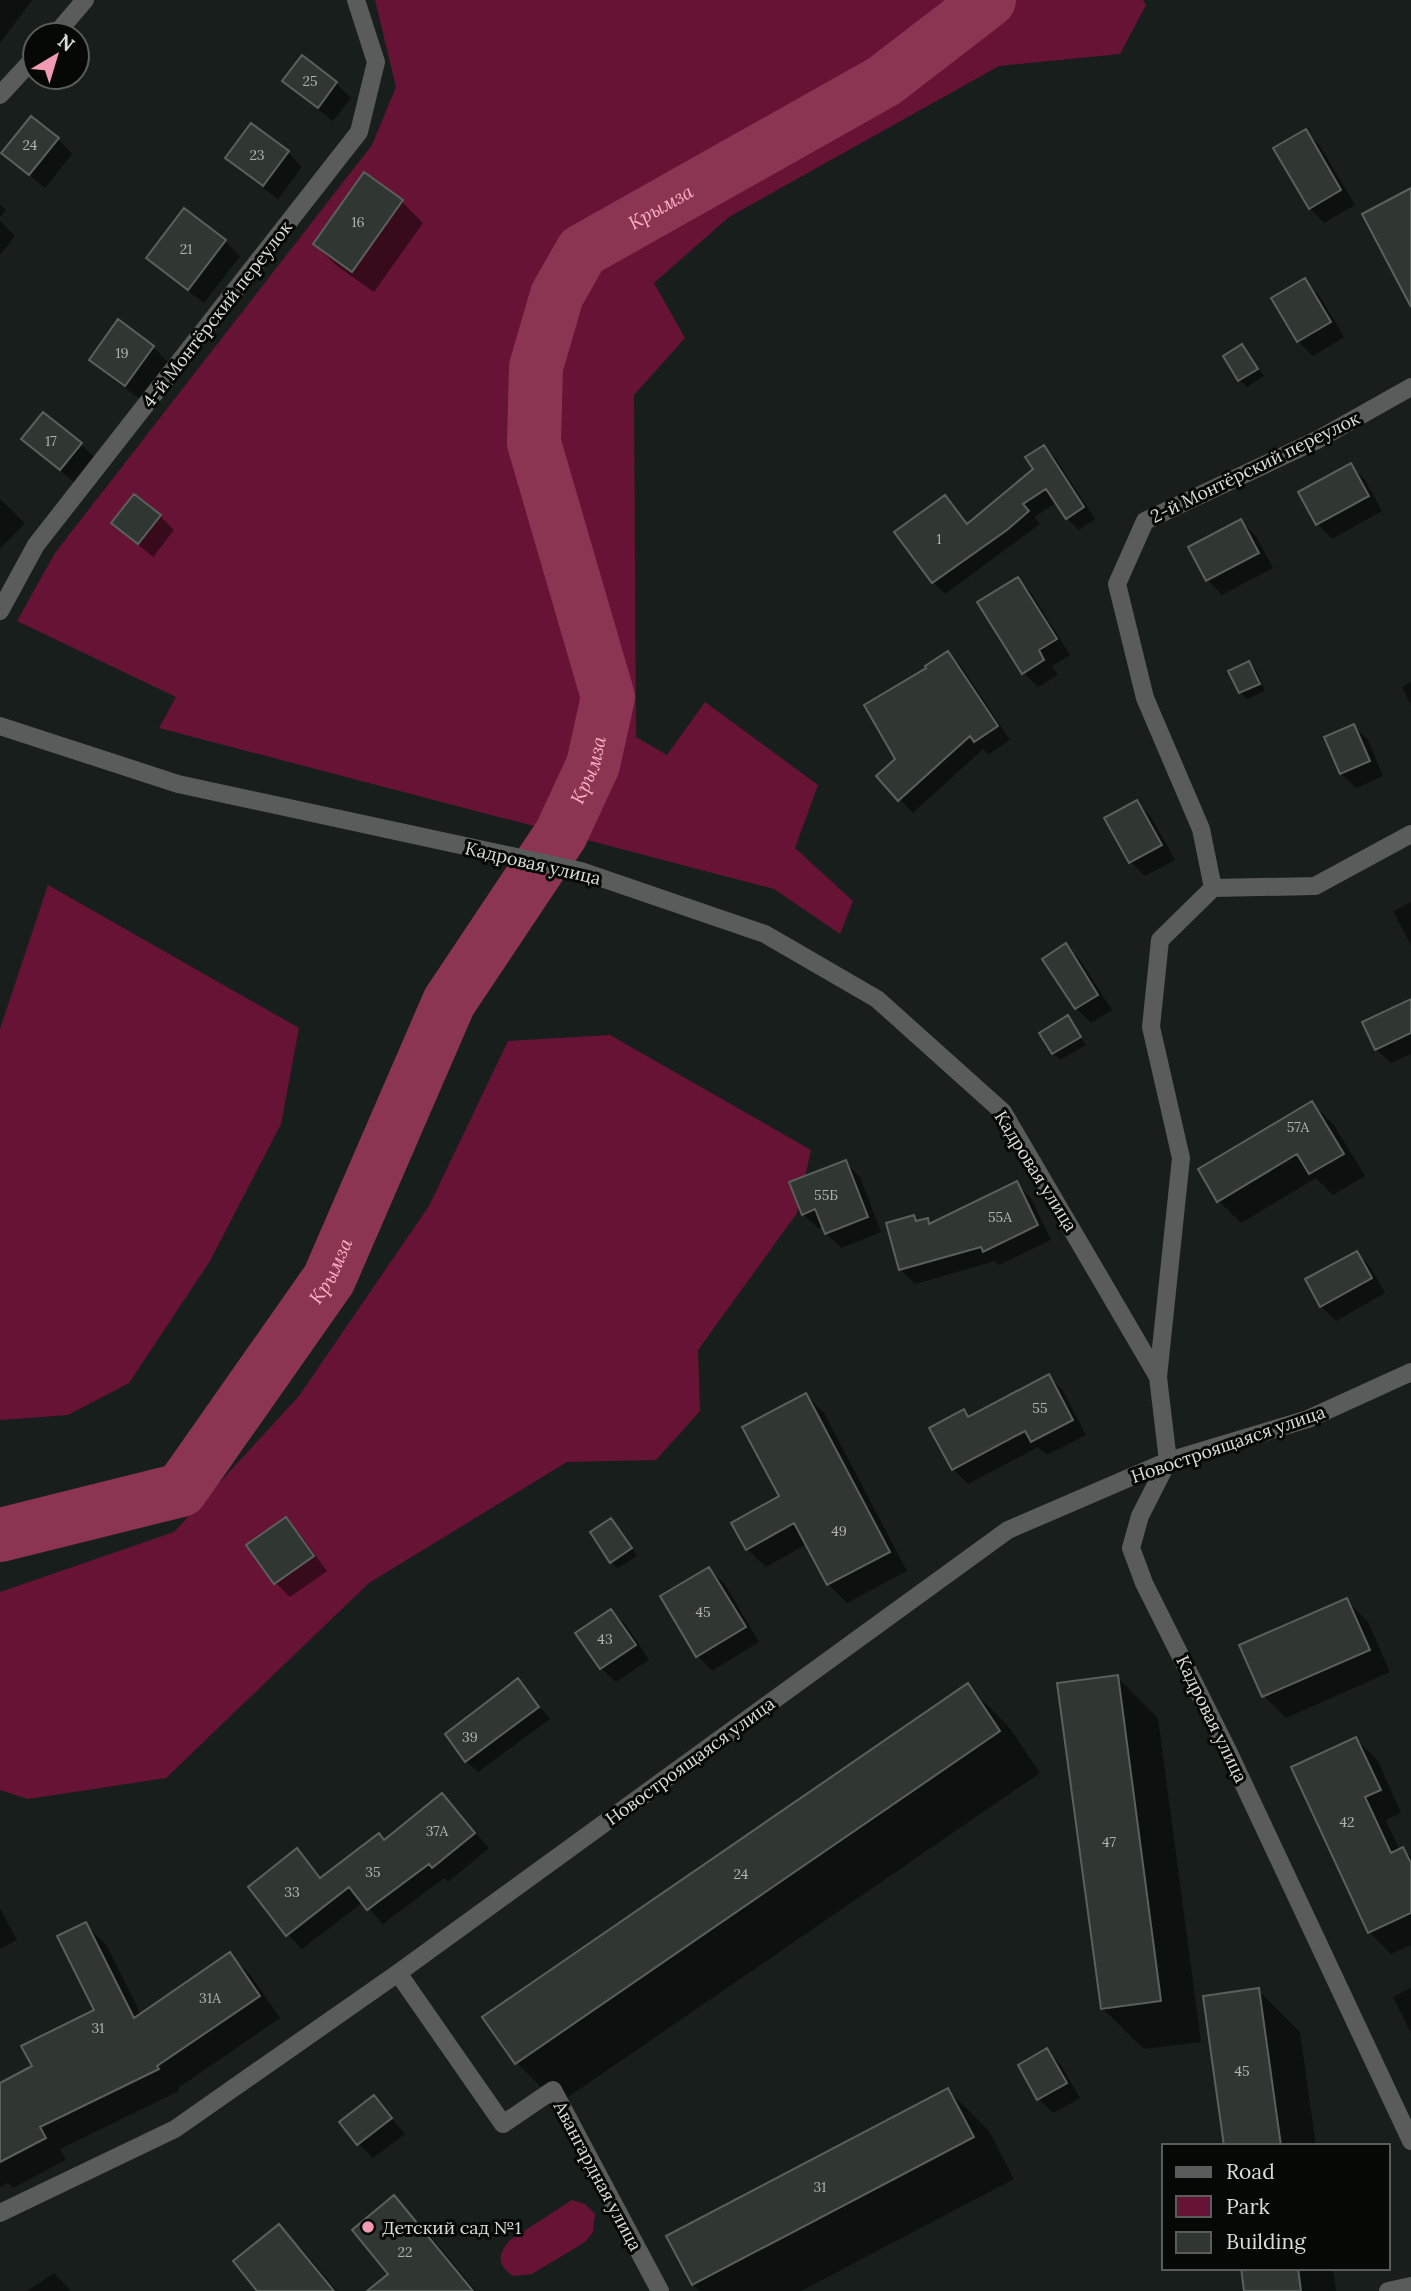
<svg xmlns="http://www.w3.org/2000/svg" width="1411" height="2291" font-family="Lora,serif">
<rect width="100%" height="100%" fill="#181e1b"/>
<path fill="#671335" d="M375,0H1143L1146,5L1120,54L999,66L729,217L654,283L685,338L634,395L636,737L667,755L705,702L818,785L795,848L853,901L840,934L774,889L159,728L176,697L17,621L55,553L372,145L396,87Z
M48,885L299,1028L281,1124L210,1261L129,1383L68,1415L0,1420V1029Z
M610,1035L811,1150L797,1213L698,1350L700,1411L656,1460L567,1462L369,1583L166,1778L28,1799L0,1790V1592L174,1532L299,1396L429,1206L508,1041Z
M572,2200L585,2204L595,2214L593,2232L585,2242L532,2274L513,2276C497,2265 497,2255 510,2240Z"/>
<path fill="#0007" d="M0,0H32L0,43Z
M302,57L336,83L351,98L333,121L299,95L285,81Z
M1305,131L1320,146L1355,205L1324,223L1310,208Z
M58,139L72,154L45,188L4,153Z
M288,152L302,167L278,199L242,172L227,158Z
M401,201L423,223L374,292L337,266L315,244Z
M0,205L6,210L0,217Z
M185,210L225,241L240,256L204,303L163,272L149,258Z
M0,221L15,236L0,255Z
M1304,280L1319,295L1344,337L1313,356L1298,341Z
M119,322L153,347L168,362L140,399L106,374L91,359Z
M1242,346L1264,376L1247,387L1240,380Z
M23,439L81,444L95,458L75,483Z
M1044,447L1056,459L1095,519L1079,530L1067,518L1057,502L1034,517L1040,524L945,594L933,582L897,533L945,497L968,525L1035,469Z
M1351,466L1365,480L1382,511L1332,539L1318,524Z
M0,499L25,523L0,549Z
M160,516L174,530L153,557L113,523Z
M1241,521L1256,536L1273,568L1222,595L1208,580L1191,548Z
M1018,579L1032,594L1070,655L1052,666L1058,675L1038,687L1023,672Z
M948,653L961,666L1010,740L989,754L983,749L913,813L878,776L897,759L928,669Z
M1249,664L1256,670L1265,691L1247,699L1240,692Z
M1411,682V705L1402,687Z
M1353,726L1368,740L1383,776L1356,788L1341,773Z
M1137,802L1151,817L1175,860L1145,876L1131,862Z
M1411,902V945L1393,911Z
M1065,945L1080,960L1112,1010L1091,1023L1076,1008L1044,959Z
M1411,1001V1054L1391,1063L1376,1049Z
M1068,1018L1086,1045L1060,1060L1053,1053Z
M1312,1103L1334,1125L1365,1176L1333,1195L1316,1178L1241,1223L1219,1201L1200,1170Z
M845,1162L860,1177L881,1232L841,1248L826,1233L824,1226L818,1228L803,1214Z
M1016,1184L1031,1198L1051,1240L999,1265L995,1261L915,1284L900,1269L914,1217L919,1222L927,1220L932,1225Z
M1357,1253L1371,1268L1385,1293L1336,1321L1321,1306Z
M1049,1376L1063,1391L1086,1435L1047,1455L1038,1447L968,1484L953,1469L963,1411L970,1418Z
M806,1395L824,1413L907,1571L847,1603L828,1584L807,1544L766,1567L747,1549L781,1497Z
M286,1519L300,1534L327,1571L290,1597L275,1582Z
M611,1520L637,1556L618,1568L611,1562Z
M709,1569L724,1583L759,1642L712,1671L698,1656L662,1597Z
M1346,1600L1368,1622L1390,1672L1286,1718L1264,1696Z
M611,1611L626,1625L649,1660L616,1682L601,1668Z
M1117,1677L1158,1718L1201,2042L1144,2049L1102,2008Z
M518,1680L550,1719L478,1772L466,1761Z
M968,1686L1009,1727L1040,1773L558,2104L517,2063L485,2017Z
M1356,1739L1378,1761L1401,1813L1386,1820L1400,1851L1403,1849L1411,1857V1945L1391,1954L1369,1932Z
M442,1795L489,1848L448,1882L444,1878L383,1924L363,1902L302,1949L288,1935L297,1850L322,1878L385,1842Z
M0,1908L17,1940L0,1949Z
M85,1924L107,1946L141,2015L230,1954L251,1976L280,2018L178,2088L179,2091L60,2149L66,2160L13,2188L8,2183L0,2187V2085L34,2067L96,2011Z
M1411,1988V2033L1393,1997Z
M1258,1990L1300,2032L1316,2146H1226Z
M1047,2051L1061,2065L1080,2098L1053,2113L1039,2099Z
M948,2090L989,2131L1014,2179L801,2291H700L693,2284L669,2237Z
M374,2097L405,2134L373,2158L358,2143Z
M394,2198L423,2227L476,2291H404Z
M279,2226L307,2255L337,2291H259Z
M1243,2268H1333L1336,2291H1246Z
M54,2273L71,2291H27Z"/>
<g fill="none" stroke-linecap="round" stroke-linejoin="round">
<path stroke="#8c3553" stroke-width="54" id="s1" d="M0,1535L181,1490L329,1279L449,1002L561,834L593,765L608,697L534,443L536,367L557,295L582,251L884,81L989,0"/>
</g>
<path fill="#303733" stroke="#5a615d" stroke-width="2" d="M302,55L337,82L318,108L282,81Z
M31,116L59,138L29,175L1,153Z
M251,123L289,151L263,186L225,158Z
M1306,129L1341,190L1309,209L1273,148Z
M364,172L403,200L352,272L313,244Z
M1411,188V307L1362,214Z
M184,208L226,240L188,290L146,258Z
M1305,278L1331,322L1297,342L1271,298Z
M118,319L154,346L125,386L89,360Z
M1242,344L1258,369L1238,381L1223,356Z
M43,412L82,443L60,470L21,439Z
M1044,445L1084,507L1066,519L1046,489L1023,504L1029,511L1007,530L932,583L894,532L945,495L967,524L1033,469L1025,457Z
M1351,463L1369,496L1316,525L1298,492Z
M134,494L161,515L138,544L111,523Z
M1241,519L1259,553L1206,581L1188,547Z
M1018,577L1057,639L1039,650L1044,660L1022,674L977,602Z
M948,651L998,726L974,742L970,736L898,801L876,776L895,759L864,705L926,668L925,666Z
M1249,661L1260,684L1239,693L1228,671Z
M1354,724L1370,761L1340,774L1324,737Z
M1137,800L1162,845L1129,863L1104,818Z
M1066,943L1098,995L1075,1009L1042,959Z
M1411,999V1033L1375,1050L1362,1022Z
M1068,1015L1081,1037L1052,1054L1039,1033Z
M1312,1101L1344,1154L1309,1174L1297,1154L1217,1202L1198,1169Z
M846,1160L868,1217L825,1234L815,1209L802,1215L789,1182Z
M1017,1181L1038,1225L983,1252L981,1247L899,1270L886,1223L914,1215L916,1221L928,1218L929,1224Z
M1357,1251L1372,1278L1320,1307L1305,1279Z
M1049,1374L1073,1420L1031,1442L1025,1431L952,1470L929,1428L964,1409L968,1417Z
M806,1393L890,1552L827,1585L794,1523L746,1550L731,1523L779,1496L742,1427Z
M286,1517L314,1556L274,1584L246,1545Z
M611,1518L632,1548L610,1563L590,1532Z
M709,1567L746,1627L696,1657L660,1596Z
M1347,1598L1370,1650L1262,1697L1239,1645Z
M611,1609L636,1645L600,1669L575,1633Z
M1118,1675L1161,2001L1101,2009L1057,1683Z
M518,1678L539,1707L465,1762L445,1734Z
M968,1683L1000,1731L515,2064L482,2017Z
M1356,1737L1381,1790L1365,1797L1391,1853L1403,1847L1411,1863V1913L1368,1933L1291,1767Z
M442,1793L475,1833L432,1868L429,1864L367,1910L349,1887L286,1936L248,1887L297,1848L320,1878L379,1833L384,1840Z
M86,1922L134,2018L230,1952L260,1996L157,2066L159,2069L40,2127L46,2138L0,2162V2083L32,2066L21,2046L94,2010L57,1936Z
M1259,1988L1281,2146H1224L1203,1996Z
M1047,2048L1067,2083L1037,2100L1018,2065Z
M948,2088L974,2137L692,2285L666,2236Z
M374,2095L392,2118L357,2145L339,2122Z
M394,2195L473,2291H367L388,2274L352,2230Z
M279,2224L334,2291H257L233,2261Z
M1241,2268H1298L1301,2291H1244Z"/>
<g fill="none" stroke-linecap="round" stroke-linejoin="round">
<path stroke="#595c5a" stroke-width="18" d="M55,35L85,0
M0,95L35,57
M0,611L36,545L359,132L376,62L356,0
M0,726L178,784L581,871L765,934L877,999L1003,1112L1158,1377L1168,1461L1140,1516L1131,1548L1144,1583L1229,1753L1411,2141
M1213,888L1201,829L1145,698L1117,584L1145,521L1317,440L1411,387
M1158,1377L1181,1158L1151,1027L1160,940L1213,888L1315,886L1411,834
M398,1973L503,2124L553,2090L660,2291
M0,2213L175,2129L398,1973L1008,1530L1168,1461L1308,1419L1411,1372
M1388,2291L1411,2286"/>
</g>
<circle fill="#f19ab2" stroke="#060806" stroke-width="2.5" cx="368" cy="2227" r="7"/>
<g text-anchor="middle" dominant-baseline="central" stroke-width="6" stroke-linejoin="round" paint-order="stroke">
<g font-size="14" fill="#afb4b1">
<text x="310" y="81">25</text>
<text x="30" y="145">24</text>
<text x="257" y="155">23</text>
<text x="358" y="222">16</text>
<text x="186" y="249">21</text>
<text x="122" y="353">19</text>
<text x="51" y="441">17</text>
<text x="939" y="539">1</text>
<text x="1298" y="1127">57А</text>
<text x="826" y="1195">55Б</text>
<text x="1000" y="1217">55А</text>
<text x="1040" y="1408">55</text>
<text x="839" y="1531">49</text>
<text x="703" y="1612">45</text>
<text x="605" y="1639">43</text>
<text x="470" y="1737">39</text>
<text x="1347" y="1822">42</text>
<text x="437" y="1831">37А</text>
<text x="1109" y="1842">47</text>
<text x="373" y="1872">35</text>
<text x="741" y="1874">24</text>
<text x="292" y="1892">33</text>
<text x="210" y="1998">31А</text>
<text x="98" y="2028">31</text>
<text x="1242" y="2071">45</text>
<text x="820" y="2187">31</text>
<text x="405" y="2252">22</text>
</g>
<g font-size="18" fill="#d9dddb" stroke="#060806">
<text transform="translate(217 314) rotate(-52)">4-й Монтёрский переулок</text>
<text transform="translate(1255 467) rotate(-26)">2-й Монтёрский переулок</text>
<text transform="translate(533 863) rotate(13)">Кадровая улица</text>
<text transform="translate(1036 1171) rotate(58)">Кадровая улица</text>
<text transform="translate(1228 1444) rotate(-19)">Новостроящаяся улица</text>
<text transform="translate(1212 1719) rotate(64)">Кадровая улица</text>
<text transform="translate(690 1761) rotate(-36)">Новостроящаяся улица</text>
<text transform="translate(598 2176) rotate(62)">Авангардная улица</text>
</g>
<g font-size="18" fill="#d9dddb" stroke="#060806" text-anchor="start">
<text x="382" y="2227">Детский сад №1</text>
</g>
<g font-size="19" font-style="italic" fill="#fdb2c6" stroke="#060806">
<text stroke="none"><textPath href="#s1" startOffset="1650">Крымза</textPath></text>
<text stroke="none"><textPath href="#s1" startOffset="1018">Крымза</textPath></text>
<text stroke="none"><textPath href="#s1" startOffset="452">Крымза</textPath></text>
</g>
</g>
<rect x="1162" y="2144" width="228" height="126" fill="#060806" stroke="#5a5d5b" stroke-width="2"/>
<rect x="1176" y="2167" width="35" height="10" fill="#595c5a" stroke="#5a5d5b" stroke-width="2"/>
<text x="1226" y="2179" font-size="21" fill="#d9dddb">Road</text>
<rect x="1176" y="2196" width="35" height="21" fill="#671335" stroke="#5a5d5b" stroke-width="2"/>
<text x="1226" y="2214" font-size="21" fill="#d9dddb">Park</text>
<rect x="1176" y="2232" width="35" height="21" fill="#303733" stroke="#5a5d5b" stroke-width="2"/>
<text x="1226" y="2249" font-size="21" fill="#d9dddb">Building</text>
<g transform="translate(56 56) rotate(38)"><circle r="33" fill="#060806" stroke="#5a5d5b" stroke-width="2"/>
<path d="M0-5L12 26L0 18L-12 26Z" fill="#f19ab2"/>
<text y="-10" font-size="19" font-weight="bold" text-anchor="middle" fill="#d9dddb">N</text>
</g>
</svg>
